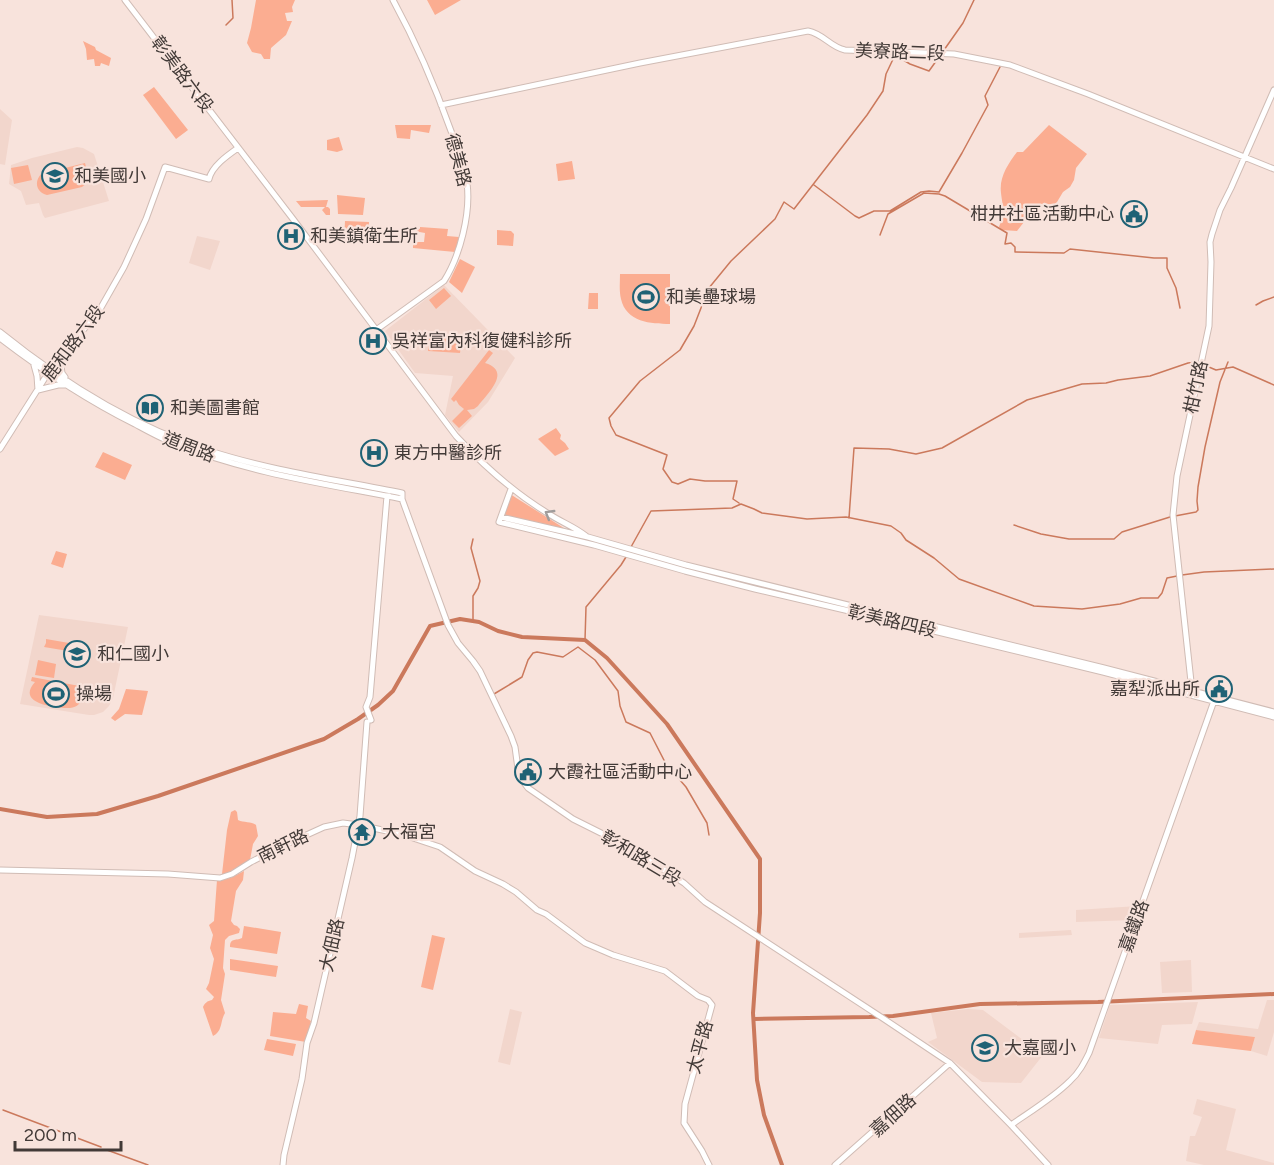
<svg xmlns="http://www.w3.org/2000/svg" width="1274" height="1165" font-family="Figtree,'Noto Sans TC',sans-serif">
<rect width="100%" height="100%" fill="#f8e3dc"/>
<path fill="#f2d6cc" d="M0,109L12,120L5,165L0,164Z
M77,147L83,148L94,154L109,201L45,218L43,215L39,203L26,205L21,191L9,184L11,165L32,158Z
M197,236L220,241L210,270L189,263Z
M444,285L515,358L488,402L459,432L445,415L453,376L415,373L385,331Z
M39,615L128,627L113,698L109,706L103,712L94,715H89L20,704Z
M1138,906L1134,920L1076,922V910Z
M1071,930L1072,935L1019,938V933Z
M1191,960L1192,992L1162,993L1160,962Z
M1267,1000H1274V1032L1267,1056L1251,1051L1255,1037L1196,1030L1199,1022L1258,1029Z
M1198,1002L1192,1024L1162,1025L1158,1044L1099,1038L1110,1005Z
M510,1009L522,1012L510,1065L498,1062Z
M968,1009L983,1010L1043,1055L1021,1083L982,1082L928,1042L937,1038L931,1013Z
M1197,1099L1236,1109L1226,1150L1274,1163V1165H1204L1186,1161L1190,1136H1195L1202,1117L1193,1114Z"/>
<path fill="#fbad91" d="M256,0H295L292,7L293,12L285,13L287,21H292L286,35L271,48L270,59H264L261,54L252,52L247,43L251,28Z
M427,0H461L435,15Z
M83,41L95,47L96,50L111,58L109,66L101,63L100,66H95L94,59L87,60L86,49Z
M154,87L188,130L176,139L143,95Z
M395,125H431L429,133L411,130L410,139L397,138Z
M1049,125L1087,154L1076,168L1074,180L1070,187L1063,192L1057,202L1055,204L1042,205L1034,209L1017,231L1002,230L999,227C1006,208 1003,211 1001,193C999,177 1008,164 1017,152H1023Z
M339,137L343,150L337,152L327,150V140Z
M572,161L575,179L558,181L556,164Z
M85,163L86,167H84C90,174 90,182 82,187L47,195C36,192 34,182 41,174Z
M28,165L32,180L14,184L11,168Z
M337,195L365,198L363,215L338,214Z
M328,200L326,207H328L330,209V215H326L322,210L325,207H301L296,201Z
M345,221L369,222L368,242L344,241Z
M415,227L420,229V227L448,229L447,236L459,237L455,252L413,248V242H424L425,233L414,231Z
M497,230L511,231L514,234L513,246L497,245Z
M460,259L475,267L462,293L449,282Z
M620,274H670V324C651,324 626,322 621,299C619,291 620,282 620,274Z
M444,288L451,296L436,309L429,300Z
M589,293H598V309H588Z
M429,335L462,337L460,353L428,351Z
M489,350L493,353L485,363C512,371 488,393 478,406L474,409L467,410L472,416L459,428L452,421L464,409L459,405L456,400L454,402L451,399Z
M556,428L561,435L560,439L565,443L569,449L555,456L538,439Z
M103,452L132,465L125,480L95,467Z
M510,494L567,530L499,514Z
M56,551L67,554L63,568L51,564Z
M46,639L69,643L68,651L44,647L46,643Z
M38,660L56,664L54,678L35,675Z
M32,677L90,688V692L80,690C85,710 70,709 56,707C43,705 19,700 35,682L31,681Z
M126,689L148,691L142,715L125,714L115,721L111,718L119,709Z
M235,810L237,812L238,820C244,823 251,821 256,825L258,836L253,844L250,860L230,874H222L227,830L231,812Z
M244,871L243,880L236,891L231,921L234,925L237,926L240,929L239,933L229,936L225,940L223,968L225,974L221,1000L225,1013C220,1021 223,1031 213,1036L203,1007C205,1003 207,1001 212,1000L214,997L206,989L209,983L214,959L210,948L213,935L209,925L214,921L217,880C228,880 235,876 244,871Z
M244,926L281,932L277,954L230,947C230,938 235,941 242,938Z
M432,935L445,938L433,990L421,987Z
M230,959L278,966L276,977L230,970Z
M299,1004L308,1006L306,1018L311,1021L306,1042L270,1036L273,1012L296,1014Z
M1196,1030L1255,1037L1251,1051L1192,1044Z
M267,1039L296,1044L293,1056L264,1050Z"/>
<g fill="none" stroke-linecap="round" stroke-linejoin="round">
<path stroke="#cb795c" stroke-width="1.5" d="M226,25L233,18L232,0
M944,50L963,23L974,0
M814,185L855,216L859,218L874,211H890L921,192L929,191L939,192L962,153L988,105L985,96L1000,67
M880,235L888,214L924,193L939,194L945,196L1007,233L1005,244L1011,243L1015,247V252L1064,253L1070,249L1154,258H1167V268L1176,288L1180,308
M1256,305L1263,301L1274,297
M739,503L733,499L737,481H705L690,479L678,484L672,482L663,469L667,455L616,435L611,426L609,418L640,381L680,350L694,326L701,308L704,294L731,261L775,219L784,202L794,209L867,115L883,91L886,74L895,55L910,64L929,71L939,57
M1175,516L1196,512L1198,510L1197,501L1198,487L1205,447L1220,382L1228,362
M849,518L854,448L889,449L916,454L942,448L1027,400L1082,384L1106,383L1118,380L1150,376L1188,363L1197,362L1216,370L1233,367L1274,385
M1014,525L1041,534L1069,539H1114L1122,532L1170,517
M473,539L471,548L480,581L478,588L473,596V621
M631,547L651,511L732,508L741,504L754,509L762,513L807,519L846,517L891,526L901,533L906,540L934,558L959,579L1034,606L1082,609L1120,604L1141,598H1158L1162,593L1167,578L1177,576
M1182,575L1204,572L1274,569
M585,640L586,607L621,565L626,557
M494,694L522,677L528,660L533,653L537,652L563,657L578,647L595,660L618,691L620,706L626,722L650,733L666,764L686,787L707,823L709,835
M3,1110L101,1147
M107,1150L148,1165"/>
<path stroke="#cb795c" stroke-width="4" d="M0,809L47,817L97,814L158,796L324,739L358,719L378,705L393,691L430,626L460,619L479,622L498,631L522,637L585,640L607,658L667,724L760,859V913L753,1013L757,1080L764,1115L782,1165
M754,1019L869,1017L893,1016L980,1004L1098,1002L1274,994"/>
<defs>
<path id="secondary" d="M125,0L293,219L456,436C484,466 514,493 549,514C561,522 575,527 586,536
M441,105L640,63L808,31C824,34 830,47 845,50L954,54L1010,65L1088,94L1274,169
M376,330L444,281C460,256 471,213 467,183C465,165 457,148 451,131C435,86 416,42 393,0
M0,332C62,382 134,427 210,451C272,471 338,480 402,493
M0,338C43,371 87,400 135,424C148,431 162,439 176,444C248,473 326,484 402,499
M60,359L62,373L65,377
M34,365L37,376L38,390L58,385H66
M0,449L50,370L99,311L124,267L146,219L165,167L209,179C212,166 228,155 238,148
M511,489L499,522L594,545L685,571L755,589L909,625L1103,672L1274,717
M402,493V499L448,625L458,643L473,661L480,671L511,736L515,747L519,776L528,788L573,819L629,847L684,883L705,902L881,1017L950,1063L1011,1125L1048,1165
M501,517L588,537L686,565L1104,668L1274,712
M1192,691L1173,515L1177,476L1209,326L1211,262L1210,242L1212,234L1220,210L1231,188L1274,90
M371,720L366,707L370,697L387,496H389
M0,870L168,874L220,878L232,874L251,862L280,847L324,827L343,823L359,825L401,834L440,847L475,871L503,884L516,892L537,910L546,914L585,943L613,955L665,971L698,996L708,1000L712,1005L685,1104L684,1123L702,1151L709,1165
M1011,1125C1031,1111 1053,1098 1070,1081C1079,1073 1084,1063 1089,1053L1215,698
M283,1165L284,1155L302,1079L307,1043L314,1023L352,858L360,816L367,722
M835,1165L950,1063"/>
</defs>
<use href="#secondary" stroke="#d0bcb5" stroke-width="7"/>
<use href="#secondary" stroke="#fff" stroke-width="5"/>
</g>
<defs><path id="oneway-chevron" d="M-2-3.5L2.5 0L-2 3.5" fill="none" stroke-width="1.6" stroke-linecap="round" stroke-linejoin="round" transform="scale(1.5)"/></defs>
<use stroke="#a09c9b" href="#oneway-chevron" transform="translate(549 514) rotate(-149)"/>
<defs>
<symbol id="school-ring" viewBox="-11 -11 22 22"><circle r="9.5" fill="#f8e3dc" stroke="#1f6275" stroke-width="1.5"/><path d="M0-5L7-2L0 1L-7-2ZM-4 1L0 2.5L4 1V4Q0 6-4 4Z" fill="#1f6275"/></symbol>
<symbol id="civic-ring" viewBox="-11 -11 22 22"><circle r="9.5" fill="#f8e3dc" stroke="#1f6275" stroke-width="1.5"/><path d="M-.6-6.5H3V-4.5H.6V-3L4-1V1h2V6H-6V1h2V-1L-.6-3ZM-1.2 2.5V6h2.4V2.5Z" fill="#1f6275"/></symbol>
<symbol id="hospital-ring" viewBox="-11 -11 22 22"><circle r="9.5" fill="#f8e3dc" stroke="#1f6275" stroke-width="1.5"/><path d="M-5-5h3v3.5h4V-5h3V5h-3V1.5h-4V5h-3Z" fill="#1f6275"/></symbol>
<symbol id="stadium-ring" viewBox="-11 -11 22 22"><circle r="9.5" fill="#f8e3dc" stroke="#1f6275" stroke-width="1.5"/><path d="M0-5a6.5 5 0 1 0 0 10a6.5 5 0 1 0 0-10ZM-3.5-1.8h7v3.6h-7Z" fill="#1f6275"/></symbol>
<symbol id="library-ring" viewBox="-11 -11 22 22"><circle r="9.5" fill="#f8e3dc" stroke="#1f6275" stroke-width="1.5"/><path d="M-6-4Q-3-5.5-.7-3.5V5Q-3 3-6 4ZM6-4Q3-5.5 .7-3.5V5Q3 3 6 4Z" fill="#1f6275"/></symbol>
<symbol id="temple-ring" viewBox="-11 -11 22 22"><circle r="9.5" fill="#f8e3dc" stroke="#1f6275" stroke-width="1.5"/><path d="M0-6L5-2H3V0L6.5 2.5H4V6H1.5V3h-3V6H-4V2.5H-6.5L-3 0V-2H-5Z" fill="#1f6275"/></symbol>
</defs>
<g fill-rule="evenodd">
<use href="#school-ring" x="40" y="161" width="30" height="30"/>
<use href="#civic-ring" x="1119" y="199" width="30" height="30"/>
<use href="#hospital-ring" x="276" y="221" width="30" height="30"/>
<use href="#stadium-ring" x="631" y="282" width="30" height="30"/>
<use href="#hospital-ring" x="358" y="326" width="30" height="30"/>
<use href="#library-ring" x="135" y="393" width="30" height="30"/>
<use href="#hospital-ring" x="359" y="438" width="30" height="30"/>
<use href="#school-ring" x="62" y="639" width="30" height="30"/>
<use href="#civic-ring" x="1204" y="674" width="30" height="30"/>
<use href="#stadium-ring" x="41" y="679" width="30" height="30"/>
<use href="#civic-ring" x="513" y="757" width="30" height="30"/>
<use href="#temple-ring" x="347" y="817" width="30" height="30"/>
<use href="#school-ring" x="970" y="1033" width="30" height="30"/>
</g>
<g text-anchor="middle" dominant-baseline="central" stroke-width="4.5" stroke-linejoin="round" paint-order="stroke">
<g font-size="18" fill="#423a37" stroke="#f8e3dc">
<text transform="translate(900 52) rotate(2)">美寮路二段</text>
<text transform="translate(182 74) rotate(53)">彰美路六段</text>
<text transform="translate(458 160) rotate(75)">德美路</text>
<text transform="translate(73 343) rotate(-53)">鹿和路六段</text>
<text transform="translate(1196 387) rotate(-78)">柑竹路</text>
<text transform="translate(189 447) rotate(21)">道周路</text>
<text transform="translate(892 621) rotate(13)">彰美路四段</text>
<text transform="translate(283 846) rotate(-26)">南軒路</text>
<text transform="translate(641 858) rotate(31)">彰和路三段</text>
<text transform="translate(1134 926) rotate(-70)">嘉鐵路</text>
<text transform="translate(332 945) rotate(-77)">大佃路</text>
<text transform="translate(700 1047) rotate(-75)">太平路</text>
<text transform="translate(893 1115) rotate(-42)">嘉佃路</text>
</g>
<g font-size="18" fill="#423a37" stroke="#f8e3dc" text-anchor="start">
<text x="74" y="176">和美國小</text>
<text x="1114" y="214" text-anchor="end">柑井社區活動中心</text>
<text x="310" y="236">和美鎮衛生所</text>
<text x="666" y="297">和美壘球場</text>
<text x="392" y="341">吳祥富內科復健科診所</text>
<text x="170" y="408">和美圖書館</text>
<text x="394" y="453">東方中醫診所</text>
<text x="97" y="654">和仁國小</text>
<text x="1200" y="689" text-anchor="end">嘉犁派出所</text>
<text x="76" y="694">操場</text>
<text x="548" y="772">大霞社區活動中心</text>
<text x="382" y="832">大福宮</text>
<text x="1004" y="1048">大嘉國小</text>
</g>
</g>
<path d="M15 1141v9h106v-9" fill="none" stroke="#423a37" stroke-width="3"/>
<text x="24" y="1141" font-size="18" fill="#423a37" stroke="#f8e3dc" stroke-width="4.5" paint-order="stroke">200 m</text>
</svg>
